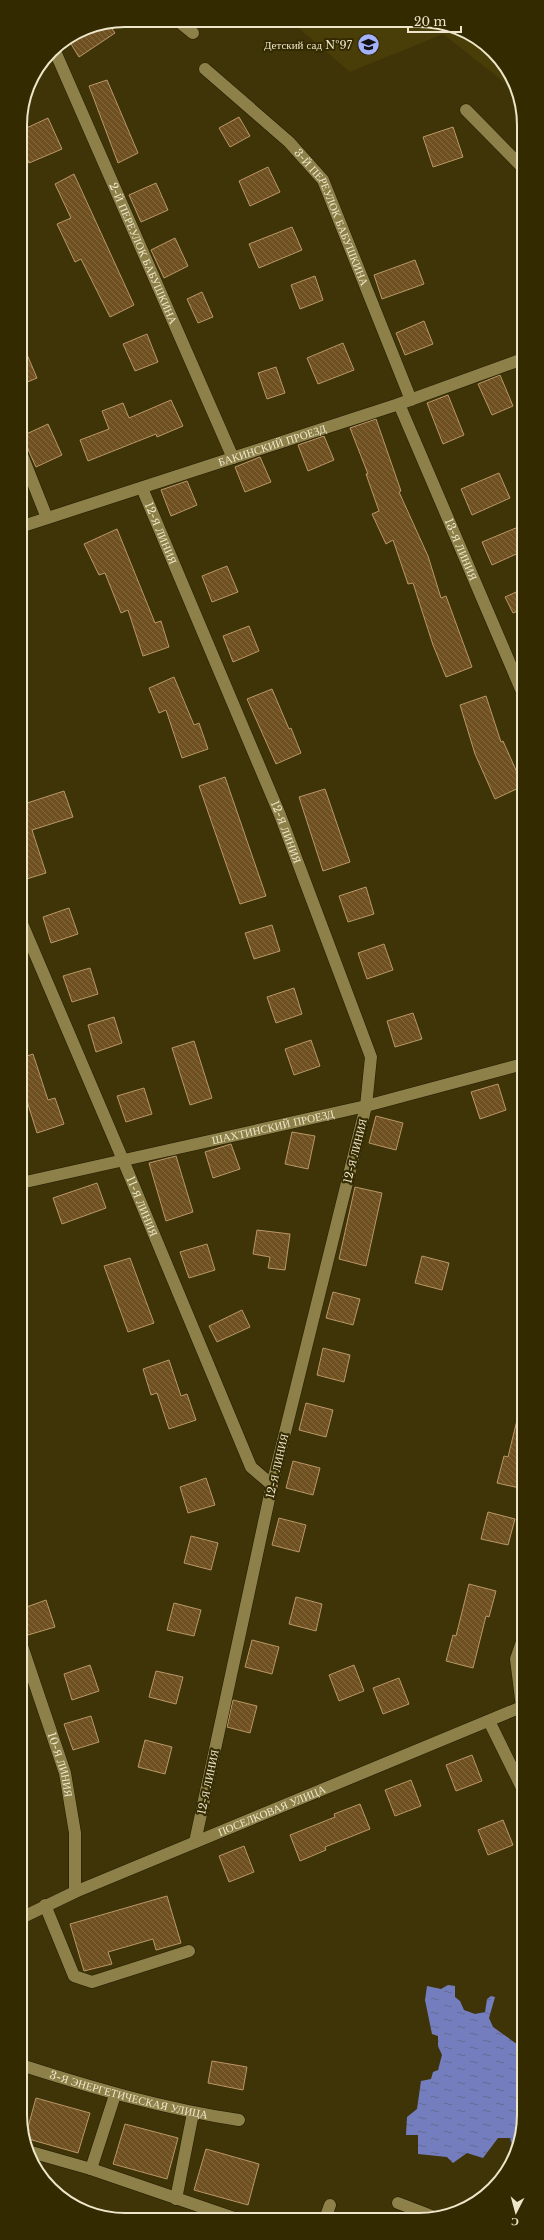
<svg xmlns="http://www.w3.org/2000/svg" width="544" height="2240" font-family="'Libre Baskerville',serif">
<defs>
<pattern id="water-ripples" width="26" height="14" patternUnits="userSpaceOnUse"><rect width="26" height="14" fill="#747ebf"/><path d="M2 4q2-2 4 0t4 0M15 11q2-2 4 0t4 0" fill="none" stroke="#646a92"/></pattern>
<pattern id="building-back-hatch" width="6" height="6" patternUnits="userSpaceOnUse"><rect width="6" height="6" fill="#6f5020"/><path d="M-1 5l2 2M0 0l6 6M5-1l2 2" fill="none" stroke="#84693f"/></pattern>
</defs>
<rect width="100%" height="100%" fill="#3e3408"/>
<path fill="#493d08" d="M297,21L440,22L472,34L498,56L513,89L443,34L350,72L294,24Z"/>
<path fill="url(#water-ripples)" d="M448,1985L455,1986V1997L460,2001L464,2010L475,2014L485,2012L487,1999L491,1996L495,1997L489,2018L493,2027L524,2049V2122L518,2148L512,2145L510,2138H498L483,2158L467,2153L453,2163L447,2157L418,2154V2135H406L407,2117L417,2109L421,2081L431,2079L433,2072L438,2070L442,2055L438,2046V2036L432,2034L425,2000L427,1986L441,1989Z"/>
<path fill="url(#building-back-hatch)" stroke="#b99767" d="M108,23L115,33L79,57L68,39L85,28Z
M107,80L138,153L118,163L89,86Z
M239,117L250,136L230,147L219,128Z
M48,118L62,149L29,163L20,144V131Z
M453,127L463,157L433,167L423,137Z
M268,167L280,192L250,206L239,181Z
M74,174L134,305L110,317L81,259L75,262L57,224L71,218L55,184Z
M156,183L168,210L141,222L129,195Z
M292,227L302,250L259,268L249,244Z
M175,238L188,266L164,278L151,250Z
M415,260L424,284L382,299L374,275Z
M315,276L323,300L300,309L291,285Z
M202,292L213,317L198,323L187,299Z
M424,321L433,344L405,355L396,333Z
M147,334L158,362L135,371L123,344Z
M20,338L37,378L20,385Z
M343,343L354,370L318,384L307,358Z
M276,367L285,393L267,399L258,373Z
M500,375L513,406L492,415L478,384Z
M448,395L464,435L443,444L427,403Z
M171,400L183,426L157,437L156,434L88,461L80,440L109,429L102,411L123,403L129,418Z
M376,419L401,491L399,492L428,556L441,598L446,596L472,667L446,677L433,645L413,583L408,584L393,540L386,544L372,514L379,511L366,474H368L350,428Z
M48,424L62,455L36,467L22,436Z
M324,436L334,460L308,471L298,445Z
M260,457L271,482L245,492L235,467Z
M499,473L510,498L472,515L461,489Z
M187,481L197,505L171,516L161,490Z
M523,525V551L492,565L482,542Z
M117,529L155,623L161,621L169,647L143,656L128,610L121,613L105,573L99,575L84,544Z
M227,566L238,592L212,602L202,576Z
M523,589V609L513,613L505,597Z
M249,626L259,651L233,662L223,636Z
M174,677L194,725L199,723L208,749L182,758L166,710L159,713L149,688Z
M272,689L289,729L291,728L301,753L276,764L247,699Z
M486,696L501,742L503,741L523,786L495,799L475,754L460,705Z
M225,777L266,896L240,904L199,786Z
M325,789L350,862L323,871L299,797Z
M64,791L73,817L32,830L46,873L20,881V803L24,804Z
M366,887L374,914L348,922L339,896Z
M69,908L78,934L51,943L43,917Z
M272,925L280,951L254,959L245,933Z
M384,944L393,970L367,979L358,953Z
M90,968L98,994L72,1002L63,976Z
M294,988L302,1014L276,1023L267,997Z
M413,1013L422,1039L395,1047L387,1021Z
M114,1017L122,1043L96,1052L88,1025Z
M311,1040L320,1066L294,1075L285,1049Z
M194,1041L212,1098L190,1105L172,1048Z
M33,1054L48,1100L55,1098L64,1124L37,1133L21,1082V1058Z
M498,1084L506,1110L480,1119L471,1092Z
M144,1088L152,1114L126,1122L117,1096Z
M376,1116L403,1123L396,1150L369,1143Z
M292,1132L315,1136L308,1169L285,1164Z
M231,1144L240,1169L213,1178L205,1152Z
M176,1156L193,1212L166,1221L149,1163Z
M97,1183L106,1208L62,1224L53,1198Z
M355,1187L382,1193L366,1266L339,1259Z
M257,1230L290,1234L285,1270L268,1268L270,1257L253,1254Z
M207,1244L215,1270L189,1278L180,1252Z
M422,1256L449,1263L442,1290L415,1283Z
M130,1258L154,1323L128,1332L104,1266Z
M333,1292L360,1299L353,1325L326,1318Z
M242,1310L250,1327L217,1342L209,1326Z
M323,1348L350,1355L344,1382L317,1375Z
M169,1360L181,1396L187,1394L196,1420L169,1429L157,1393L151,1395L143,1369Z
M306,1403L333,1410L326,1437L299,1430Z
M518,1416H524V1489L497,1483L504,1456L508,1457Z
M293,1461L320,1468L313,1495L286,1488Z
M206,1478L215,1505L188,1513L180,1487Z
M488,1512L515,1519L508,1545L481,1539Z
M279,1518L306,1525L299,1552L272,1545Z
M191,1536L218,1543L211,1570L184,1563Z
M469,1584L496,1591L489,1617L486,1616L473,1668L446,1661L453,1635L456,1636Z
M296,1597L322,1604L316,1631L289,1624Z
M46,1600L55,1627L28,1635L21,1609Z
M174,1603L201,1610L194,1636L167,1630Z
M252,1640L279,1647L272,1674L245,1667Z
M90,1665L99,1691L72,1700L64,1674Z
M354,1665L364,1691L339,1701L329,1675Z
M156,1671L183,1677L176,1704L149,1697Z
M399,1678L409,1704L383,1714L373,1688Z
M233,1700L257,1706L250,1733L227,1727Z
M91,1716L99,1742L73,1750L64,1724Z
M145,1740L172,1747L165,1774L138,1767Z
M472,1755L482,1781L456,1791L446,1765Z
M411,1780L421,1806L395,1816L385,1790Z
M360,1804L370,1829L325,1847L326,1850L300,1861L290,1835L335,1817L334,1814Z
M503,1820L513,1845L488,1855L478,1830Z
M244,1846L254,1872L229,1882L219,1856Z
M167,1896L181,1943L156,1950L153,1939L108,1952L112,1964L84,1971L70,1924Z
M212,2061L247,2067L243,2090L208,2083Z
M36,2098L90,2113L78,2153L25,2138Z
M125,2124L178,2138L167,2179L113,2164Z
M206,2149L259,2164L248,2205L194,2190Z"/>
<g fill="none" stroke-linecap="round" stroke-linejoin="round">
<defs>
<g id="minor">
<path d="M177,20L193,33"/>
<path id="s1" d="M54,49L233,458"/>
<path id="s2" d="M205,69L289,142L323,180L411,400"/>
<path d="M466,110L523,168"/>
<path id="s3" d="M399,404L523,694"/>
<path d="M20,450L47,518"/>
<path id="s4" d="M142,488L280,815L371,1057L366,1106L272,1485L195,1842"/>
<path id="s5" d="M20,527L399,404L523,359"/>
<path id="s6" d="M21,921L123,1160L251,1467L272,1485"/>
<path id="s7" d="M21,1183L366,1106L523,1064"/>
<path id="s8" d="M21,1643L65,1773L75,1833V1892"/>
<path d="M522,1707L516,1659L524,1636"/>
<path d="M489,1721L524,1792"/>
<path d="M45,1905L74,1976L92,1982L189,1951"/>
<path id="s9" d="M21,1918L75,1892L524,1706"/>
<path id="s10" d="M21,2065C93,2088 164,2109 239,2120"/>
<path d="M31,2152L91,2169L115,2095"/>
<path d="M91,2169L234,2218"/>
<path d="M176,2199L193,2113"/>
<path d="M398,2203L437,2218"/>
<path d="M325,2219L330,2205"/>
</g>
</defs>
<use href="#minor" stroke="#221c00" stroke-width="13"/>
<use href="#minor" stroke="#8d8049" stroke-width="12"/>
</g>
<defs>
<symbol id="school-disc" viewBox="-11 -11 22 22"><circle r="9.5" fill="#a4b1fc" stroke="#342a00"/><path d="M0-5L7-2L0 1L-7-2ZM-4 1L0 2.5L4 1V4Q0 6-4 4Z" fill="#111"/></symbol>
</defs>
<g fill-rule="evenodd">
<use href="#school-disc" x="356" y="32" width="25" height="25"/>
</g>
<g text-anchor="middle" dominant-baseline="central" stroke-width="4" stroke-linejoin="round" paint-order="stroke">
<g font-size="11" fill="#ede6ca" stroke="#342a00" text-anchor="end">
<text x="352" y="45">Детский сад №97</text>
</g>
<g font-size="11" fill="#ede6ca" stroke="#342a00">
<text stroke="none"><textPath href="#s2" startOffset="199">3-Й ПЕРЕУЛОК БАБУШКИНА</textPath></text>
<text stroke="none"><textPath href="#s1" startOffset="223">2-Й ПЕРЕУЛОК БАБУШКИНА</textPath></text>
<text stroke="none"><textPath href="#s5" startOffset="265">БАКИНСКИЙ ПРОЕЗД</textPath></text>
<text stroke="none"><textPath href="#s4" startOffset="49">12-Я ЛИНИЯ</textPath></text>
<text stroke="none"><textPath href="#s3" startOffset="158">13-Я ЛИНИЯ</textPath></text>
<text stroke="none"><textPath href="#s4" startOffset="373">12-Я ЛИНИЯ</textPath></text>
<text stroke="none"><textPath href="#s7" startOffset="258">ШАХТИНСКИЙ ПРОЕЗД</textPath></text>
<text transform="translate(355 1151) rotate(-76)">12-Я ЛИНИЯ</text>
<text stroke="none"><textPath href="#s6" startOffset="310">11-Я ЛИНИЯ</textPath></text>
<text transform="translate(277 1466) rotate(-77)">12-Я ЛИНИЯ</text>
<text stroke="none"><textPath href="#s8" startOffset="128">10-Я ЛИНИЯ</textPath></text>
<text transform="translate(208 1782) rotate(-78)">12-Я ЛИНИЯ</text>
<text stroke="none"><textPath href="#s9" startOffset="273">ПОСЕЛКОВАЯ УЛИЦА</textPath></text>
<text stroke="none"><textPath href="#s10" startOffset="112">3-Я ЭНЕРГЕТИЧЕСКАЯ УЛИЦА</textPath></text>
</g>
</g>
<path d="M0 0H544V2240H0ZM125 27H419A98 98 0 0 1 517 125V2115A98 98 0 0 1 419 2213H125A98 98 0 0 1 27 2115V125A98 98 0 0 1 125 27Z" fill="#342a00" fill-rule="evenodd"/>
<path fill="none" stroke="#ede6ca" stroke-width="2" d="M125 27H419A98 98 0 0 1 517 125V2115A98 98 0 0 1 419 2213H125A98 98 0 0 1 27 2115V125A98 98 0 0 1 125 27Z"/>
<g transform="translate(516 2212) rotate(186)" stroke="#342a00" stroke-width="3" paint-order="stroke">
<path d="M0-3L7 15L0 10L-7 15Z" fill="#ede6ca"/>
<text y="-6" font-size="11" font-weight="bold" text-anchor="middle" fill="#ede6ca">С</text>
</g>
<path d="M408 26v6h53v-6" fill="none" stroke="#ede6ca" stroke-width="2"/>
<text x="414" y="26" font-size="12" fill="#ede6ca" stroke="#342a00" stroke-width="3" paint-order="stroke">20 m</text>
</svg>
